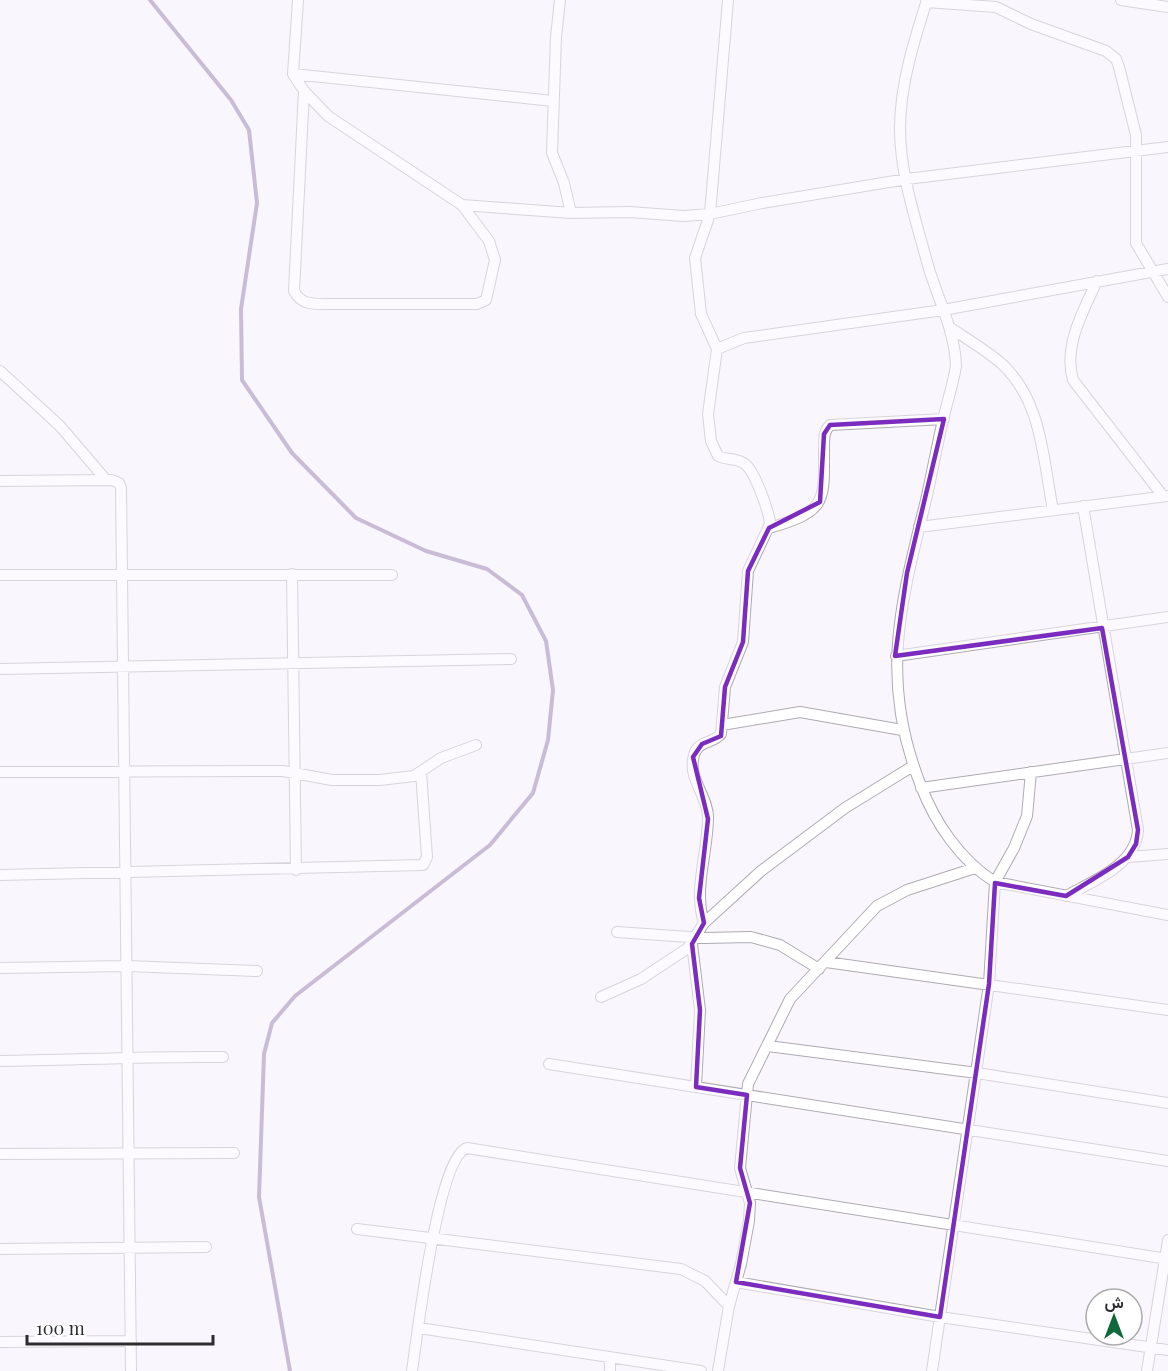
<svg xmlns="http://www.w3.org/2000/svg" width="1168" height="1371" font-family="'Playfair Display',Vazirmatn,serif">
<rect width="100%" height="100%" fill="#f9f6fd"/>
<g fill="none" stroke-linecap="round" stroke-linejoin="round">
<path stroke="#8c77a6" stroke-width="4" d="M150,0L231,100L249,130L257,203L241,309L242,380L292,453L356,518L426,551L487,569L522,595L546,641L553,690L548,740L533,793L490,845L295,996L272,1023L264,1054L259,1197L290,1371"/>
<defs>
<path id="minor" d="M298,0L293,74L304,91L328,116L462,205L489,241L495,260L486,300L477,304H324C311,304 301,304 294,291L304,91
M560,0L556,37L552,153L564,183L571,213
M927,0C914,41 901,82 900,125C899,172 917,224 929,269C939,301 955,332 956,366C953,385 947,402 943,420C937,446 932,473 926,500C900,606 879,680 921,786C935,823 961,861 995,882L1168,915
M1121,0L1168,7
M926,2L996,7L1031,24L1106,51L1116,59L1119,67L1136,135V243L1168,297
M293,74L553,101
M462,205L571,213L629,212L684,216L710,214L762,203L907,179L1168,147
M1097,281C1083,311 1063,347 1073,380L1163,496
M949,327C967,339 986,350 1002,364C1042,401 1043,459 1053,510
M717,349L744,338L943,310L1168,269
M0,371L60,426L106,480
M0,481L112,480L119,483L121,488L131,1371
M919,527L1168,496
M769,528C828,511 824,502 824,447C824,438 824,431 830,425L944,419
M292,574L296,870
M0,575H392
M896,656L1168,617
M0,669L511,659
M722,725L800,712L902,730
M0,772L283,771L332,780H380L414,776L441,758L476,745
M921,788L1168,753
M1128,857L1168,854
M0,875L423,865L427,857L421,772
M1066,896C1093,881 1136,865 1138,830L1083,506
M704,923C693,889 708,853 708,817C708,796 687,778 694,755C698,740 713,744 721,734L725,687L743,642L748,571L770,524C769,511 755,472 745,464C738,458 726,460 718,456L711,441L708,414L717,349L701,314L695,258L710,214L728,0
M617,932L704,938L751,937L780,945L819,969
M692,944L700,1010L696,1087
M826,962L1168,1010
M0,968L127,966L257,971
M601,997L641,979L688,948L704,923L761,871L845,808L913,766
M768,1046L977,1073L1168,1103
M0,1061C75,1060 148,1056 223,1057
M549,1064L1168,1161
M0,1154L234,1153
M357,1229L681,1269L705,1281L729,1306
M0,1249L206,1247
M736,1282L940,1317L1168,1350
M419,1328L701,1371
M0,1342L131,1341
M412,1371C417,1336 438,1157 467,1148L1168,1259
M610,1371V1357
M718,1371L729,1306L741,1264L749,1221L750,1203L740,1168L748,1084L790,999L877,906L907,890L975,868
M932,1371L989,984L995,882L1014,848L1027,816L1031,772
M1147,1371L1168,1240"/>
</defs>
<use href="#minor" stroke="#aeabb2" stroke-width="12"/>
<use href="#minor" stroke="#fff" stroke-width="10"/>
</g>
<path d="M0 0H1168V1371H0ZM944,419L907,573L895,656L1102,628L1138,830L1136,844L1128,857L1066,896L995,883L989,984L940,1317L736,1282L750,1203L740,1168L747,1095L696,1087L700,1010L692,944L704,923L699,898L708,819L693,757L702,744L721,736L725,687L743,642L748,571L769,528L820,502L824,434L830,425Z" fill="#f9f6fd" fill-opacity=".55" fill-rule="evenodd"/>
<path fill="none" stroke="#7b2cbf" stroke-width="4.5" stroke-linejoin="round" d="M944,419L907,573L895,656L1102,628L1138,830L1136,844L1128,857L1066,896L995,883L989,984L940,1317L736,1282L750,1203L740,1168L747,1095L696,1087L700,1010L692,944L704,923L699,898L708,819L693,757L702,744L721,736L725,687L743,642L748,571L769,528L820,502L824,434L830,425Z"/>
<g transform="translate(1114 1317)"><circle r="28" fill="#ffffff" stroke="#ababac" stroke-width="1.5"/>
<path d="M0-4.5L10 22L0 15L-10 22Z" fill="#10693b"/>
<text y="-9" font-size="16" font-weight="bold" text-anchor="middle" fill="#2d2c2f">ش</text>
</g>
<path d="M27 1335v9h186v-9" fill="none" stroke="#2d2c2f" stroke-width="3"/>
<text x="36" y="1335" font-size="18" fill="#2d2c2f" stroke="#ffffff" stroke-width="4.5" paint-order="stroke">100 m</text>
</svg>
